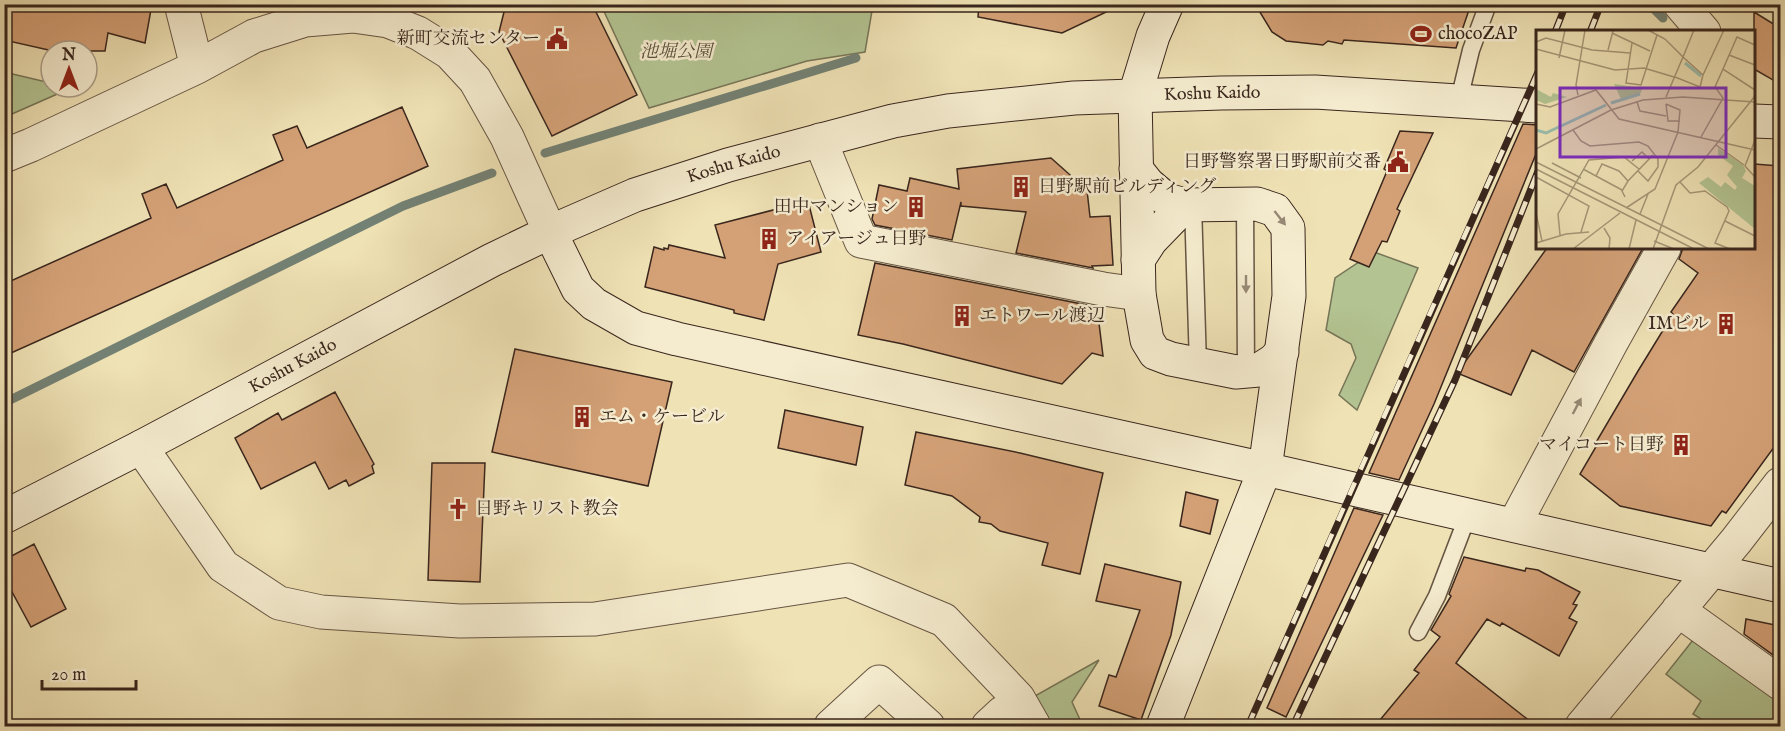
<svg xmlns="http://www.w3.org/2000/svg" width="1785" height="731" font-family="'IM FELL English','Noto Serif JP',serif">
<rect width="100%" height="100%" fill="#efe2b5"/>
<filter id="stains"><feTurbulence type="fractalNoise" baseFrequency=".00333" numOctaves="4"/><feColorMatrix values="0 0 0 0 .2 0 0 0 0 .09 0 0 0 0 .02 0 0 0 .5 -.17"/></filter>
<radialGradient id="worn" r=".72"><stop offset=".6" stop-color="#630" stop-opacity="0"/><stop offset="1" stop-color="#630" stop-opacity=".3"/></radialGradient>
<path fill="#b3c492" stroke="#767558" stroke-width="1.5" d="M601,5H873L865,52L807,61L649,108Z
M4,72L51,83V87L71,88L5,117Z
M1374,252L1418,268L1357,410L1339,395L1356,358L1351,344L1326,330L1335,278Z
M1693,640L1780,690V726H1712L1693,714L1701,701L1666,674Z
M1099,660L1072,702L1082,724L1107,726H1041L1026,701Z"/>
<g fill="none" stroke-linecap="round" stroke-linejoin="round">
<path stroke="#738174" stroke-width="9" d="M1649,4L1663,18
M545,153L856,58
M4,403L403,206L492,173"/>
</g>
<path fill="#d4a177" stroke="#39261d" stroke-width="1.5" d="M4,4H152L145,43L108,33L105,51H53L4,40Z
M506,4H592L637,95L552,136L499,32Z
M979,4H1123L1062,33L978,17Z
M1255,4H1471L1456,48L1344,40L1342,44L1328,41L1323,45L1286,41L1272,32Z
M1754,12L1780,28V84L1754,69Z
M402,107L428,166L11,353L4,338V284L151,218L142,194L166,184L177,208L283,160L273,135L297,126L307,148Z
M1523,124L1538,125V149L1434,404L1399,480L1369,473Z
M1400,131L1433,133L1397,209L1400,211L1387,242L1382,241L1369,267L1350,259L1387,171L1384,169Z
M1051,158L1087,190L1090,217L1110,216L1113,265L1092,266L1093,268L1016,253L1026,212L961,206V202L952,240L875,225L872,219L879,185L907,191L910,178L959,189L957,169Z
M1754,164L1780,166V439L1726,513L1722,511L1711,526L1620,506L1580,474L1597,445L1595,444L1638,371L1673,314L1671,312L1698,273L1679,259L1683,248H1754Z
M808,201L821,252L778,264L764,320L734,313V310L645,287L654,247L664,250V248L668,249L669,245L725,258L715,225Z
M1547,248H1643L1574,372L1532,350L1511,395L1457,373Z
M875,263L1097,307L1103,356L1092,353L1062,384L903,344L858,335Z
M515,349L672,382L648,486L492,452Z
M335,392L374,464L372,466L374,473L349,486L346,480L329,489L315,462L261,489L235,438L278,413L282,420Z
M785,410L863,427L856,465L778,448Z
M916,432L1020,453L1103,473L1080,574L1042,565L1048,543L1000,531L991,524L979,522L980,517L952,496L905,485Z
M432,463H485L480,582L428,580Z
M1186,492L1218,500L1210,534L1180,526Z
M1354,508L1383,515L1286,717L1267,708Z
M34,544L66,609L31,627L4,577V560Z
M1464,557L1525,571L1526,568L1538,570L1580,592L1573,604L1577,605L1569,618L1577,622L1559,656L1502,623L1500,626L1487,619L1456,663L1536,726H1375L1419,673L1414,670L1440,637L1431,630L1451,596L1449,594Z
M1105,564L1181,582L1171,635L1141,720L1099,706L1109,675L1116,677L1140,610L1096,601Z
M1746,619L1780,626V660L1744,634Z"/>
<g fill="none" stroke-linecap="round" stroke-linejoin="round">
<defs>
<path id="lane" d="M1459,100L1471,50L1488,4
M1245,204L1246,371
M1193,205L1198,365
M1418,632L1437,596L1468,515"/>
<path id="street" d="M181,4L197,67
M1680,4L1704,32
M820,140L861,241L1103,289L1139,294
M4,156L31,145L197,67L254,36L305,20L353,16L388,21L418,33L450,53L475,80L507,137L550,232
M141,447L223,566L279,603L321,612L460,621L595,619L848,580L944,620L1018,698L1034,726
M1514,525L1611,343L1664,248
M1678,610L1780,683
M831,726L879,682L928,726
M988,726L1002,713
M1582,726L1736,541L1780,484"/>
<g id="secondary">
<path d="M1167,4L1153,36L1135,95L1139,294L1147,340L1155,353L1171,359L1236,372L1259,370L1273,361L1282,352"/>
<path d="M1754,121L1780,122"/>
<path d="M1136,169L1148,184L1167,200L1185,205L1257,204L1275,210L1288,228L1289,296L1265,469L1163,726"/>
<path d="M550,232L578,289L594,304L636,328L677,339L1265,469L1780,586"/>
<path d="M1138,260L1151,240L1185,205"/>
<path id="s1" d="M4,517L141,447L492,260L550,232L635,195L728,165L893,121L948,111L1074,98L1221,93L1315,92L1538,106"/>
</g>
</defs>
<use href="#lane" stroke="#665543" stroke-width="19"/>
<use href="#street" stroke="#665543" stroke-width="35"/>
<use href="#secondary" stroke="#39261d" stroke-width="35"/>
<use href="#lane" stroke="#f5eccf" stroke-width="16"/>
<use href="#street" stroke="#f5eccf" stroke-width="33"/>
<use href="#secondary" stroke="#f5eccf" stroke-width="33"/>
<defs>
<path id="rail" d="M1555,32L1566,4
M1590,32L1601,4
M1248,726C1343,508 1440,290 1538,72
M1293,726L1455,380L1538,171"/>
</defs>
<use href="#rail" stroke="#39261d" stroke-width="7"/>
<use href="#rail" stroke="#f5eccf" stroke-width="4.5" stroke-dasharray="14" stroke-linecap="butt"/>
</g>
<defs><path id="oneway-solid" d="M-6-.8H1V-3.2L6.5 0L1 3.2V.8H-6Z" transform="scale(1.5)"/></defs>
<g fill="#978976">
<use href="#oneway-solid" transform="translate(1280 218) rotate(52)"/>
<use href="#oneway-solid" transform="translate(1246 284) rotate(90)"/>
<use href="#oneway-solid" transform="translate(1577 406) rotate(-62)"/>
</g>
<defs>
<symbol id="stadium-bare" viewBox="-9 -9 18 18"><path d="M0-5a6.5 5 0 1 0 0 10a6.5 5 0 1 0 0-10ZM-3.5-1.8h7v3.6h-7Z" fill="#8f2418" stroke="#f5eccf" stroke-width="2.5" paint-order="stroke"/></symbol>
<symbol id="civic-bare" viewBox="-9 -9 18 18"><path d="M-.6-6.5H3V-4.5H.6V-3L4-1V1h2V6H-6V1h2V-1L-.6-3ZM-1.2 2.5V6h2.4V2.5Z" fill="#8f2418" stroke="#f5eccf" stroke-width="2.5" paint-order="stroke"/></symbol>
<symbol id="building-bare" viewBox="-9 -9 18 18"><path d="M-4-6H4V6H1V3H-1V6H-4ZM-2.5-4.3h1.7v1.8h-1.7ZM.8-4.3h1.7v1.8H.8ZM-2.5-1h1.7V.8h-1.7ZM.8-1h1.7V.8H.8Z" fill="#8f2418" stroke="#f5eccf" stroke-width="2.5" paint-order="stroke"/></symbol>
<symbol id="church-bare" viewBox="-9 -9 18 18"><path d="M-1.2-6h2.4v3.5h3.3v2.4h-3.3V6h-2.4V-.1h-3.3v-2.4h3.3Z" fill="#8f2418" stroke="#f5eccf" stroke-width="2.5" paint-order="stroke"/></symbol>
</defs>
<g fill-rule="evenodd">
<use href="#stadium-bare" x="1406" y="19" width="30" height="30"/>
<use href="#civic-bare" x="542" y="24" width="30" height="30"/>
<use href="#civic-bare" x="1383" y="147" width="30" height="30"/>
<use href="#building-bare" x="1006" y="172" width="30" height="30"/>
<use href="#building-bare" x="901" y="192" width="30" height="30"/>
<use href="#building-bare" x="754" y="224" width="30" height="30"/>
<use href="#building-bare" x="947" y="301" width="30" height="30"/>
<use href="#building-bare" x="1711" y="309" width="30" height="30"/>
<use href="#building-bare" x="567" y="402" width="30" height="30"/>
<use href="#building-bare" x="1666" y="430" width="30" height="30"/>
<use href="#church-bare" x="443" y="494" width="30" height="30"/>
</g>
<g text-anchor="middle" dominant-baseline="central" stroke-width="5" stroke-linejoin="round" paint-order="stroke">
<g font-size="18" fill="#39261d" stroke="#f5eccf" text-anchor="start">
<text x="1438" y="34">chocoZAP</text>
<text x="540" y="39" text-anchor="end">新町交流センター</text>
<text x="1381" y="162" text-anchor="end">日野警察署日野駅前交番</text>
<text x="1038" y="187">日野駅前ビルディング</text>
<text x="899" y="207" text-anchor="end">田中マンション</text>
<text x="786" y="239">アイアージュ日野</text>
<text x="979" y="316">エトワール渡辺</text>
<text x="1709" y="324" text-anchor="end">IMビル</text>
<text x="599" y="417">エム・ケービル</text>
<text x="1664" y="445" text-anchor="end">マイコート日野</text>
<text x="475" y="509">日野キリスト教会</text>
</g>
<g font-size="18" font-style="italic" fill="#584e3a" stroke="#f5eccf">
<text x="676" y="52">池堀公園</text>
</g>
<g font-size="18" fill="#39261d" stroke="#f5eccf">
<text stroke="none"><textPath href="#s1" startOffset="1298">Koshu Kaido</textPath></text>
<text stroke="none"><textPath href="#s1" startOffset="812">Koshu Kaido</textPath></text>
<text stroke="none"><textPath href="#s1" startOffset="326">Koshu Kaido</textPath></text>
</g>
</g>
<g transform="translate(1536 30)">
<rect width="219" height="219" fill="#efe2b5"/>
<path d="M78,54L106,58L105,63L85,69ZM0,59L15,67L17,63L31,67L9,74L0,70ZM182,118L207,135L210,141L206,148L219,156V199L163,153L172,147L185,157L189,152L199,160L201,157L191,145L197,136L182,125Z" fill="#b3c492"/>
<path fill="none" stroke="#9abeae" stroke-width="3" d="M149,33L165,46M75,73L104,64M0,100L10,103L70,75"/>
<path fill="none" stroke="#a69778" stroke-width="1.5" d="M112,0L129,9L147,27L130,67M158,0L147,27L167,45L188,0M76,3L114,21M0,12L10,8L56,20L94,23M96,13L90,53L105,55L121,5M0,19L79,40L108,38L138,47M72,20L77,1M193,25L219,35M23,28L29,0M187,39L201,7L219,15M139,47L164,57L167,45M42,65L40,55L49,0M101,72L104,81L130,86M0,74L14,77L60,60L83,89L219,120M130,74L132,91H144M37,100L45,111L54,116L103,112L112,116L122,129V137L112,151L102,141M165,107L187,68L179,57L187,39L219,60M219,110L209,136L219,147M180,115L208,135M0,119L75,80L107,70L147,67L219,72M96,131L106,122L113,129M0,132L173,219M16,133L45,148M0,139L158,219M47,139L86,160M60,146L66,134L83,141L92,151M0,147L53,176L45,202M144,152L154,163L169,161L191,177L193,181L179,213L194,219M89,167L86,161L92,151L117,125M90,178L119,159L142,102L144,80L130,74M0,183L6,211M104,184L112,164M189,191L219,206M68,198L74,208L73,219M24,205L22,184L53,130L88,127L103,139M118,211L138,219M0,213L30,204L53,202M37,219L84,183M93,219L100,190M117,219L140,155L162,137L219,66"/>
<path fill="#7b2cbf" fill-opacity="0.15" stroke="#7b2cbf" stroke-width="3" d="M24,58H190V127H24Z"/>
<rect width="219" height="219" fill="none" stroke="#39261d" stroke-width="3"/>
</g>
<rect width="1785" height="731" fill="none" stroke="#efe2b5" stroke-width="24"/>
<rect x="6" y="6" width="1773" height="719" fill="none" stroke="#39261d" stroke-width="3"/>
<rect x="12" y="12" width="1761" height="707" fill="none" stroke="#39261d" stroke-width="1.5"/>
<g transform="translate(69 69)"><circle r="28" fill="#f5eccf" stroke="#aa9d88" stroke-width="1.5"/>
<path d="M0-4.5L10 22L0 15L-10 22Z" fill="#8f2418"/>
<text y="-9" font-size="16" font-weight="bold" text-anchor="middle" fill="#39261d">N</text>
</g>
<path d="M42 680v9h94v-9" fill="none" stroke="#39261d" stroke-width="3"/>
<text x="51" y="680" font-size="18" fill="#39261d" stroke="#f5eccf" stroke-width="4.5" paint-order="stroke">20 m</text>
<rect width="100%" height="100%" filter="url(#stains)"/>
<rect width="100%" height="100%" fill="url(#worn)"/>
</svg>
